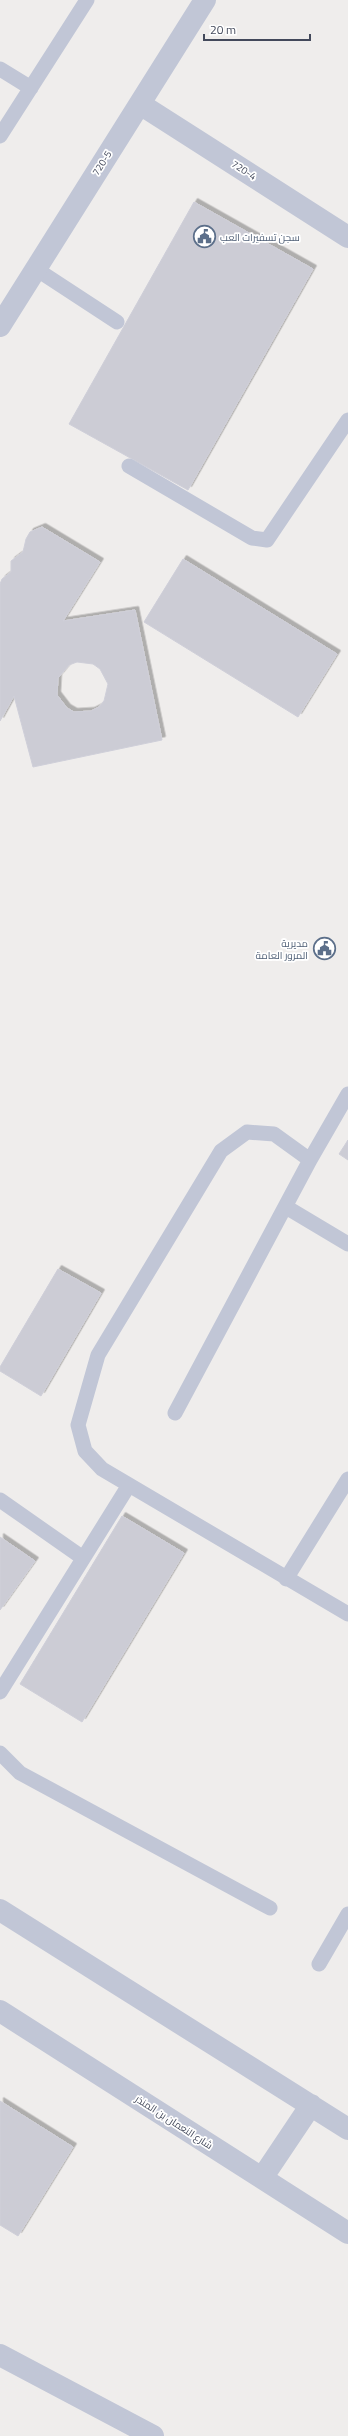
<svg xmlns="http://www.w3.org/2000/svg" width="348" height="2436" font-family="'Titillium Web',Cairo,sans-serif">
<defs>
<filter id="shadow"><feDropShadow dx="3.5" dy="-3.5" stdDeviation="0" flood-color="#0004"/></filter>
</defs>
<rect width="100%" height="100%" fill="#efedec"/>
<path fill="#ccccd5" stroke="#cfcfd9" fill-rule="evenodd" filter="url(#shadow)" d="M194,202L313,269L188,490L69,424Z
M42,527L100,562L63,621L135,610L162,740L33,767L14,696L0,721V584L2,579L11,572V561L23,552L26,539L30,532ZM77,662L93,664L100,669L108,684L104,701L99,707L91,711L74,712L67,708L57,695L58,678L69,665Z
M183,559L337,654L298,717L144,622Z
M348,1140V1160L339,1154Z
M58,1269L101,1293L41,1396L0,1371V1367Z
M122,1516L184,1553L82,1722L20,1684Z
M0,1537L35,1561L0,1610Z
M0,2101L73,2147L18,2236L0,2225Z"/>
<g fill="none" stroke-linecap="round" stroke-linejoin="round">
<path stroke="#c1c6d6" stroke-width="15" d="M0,69L31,88
M0,136L87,0
M36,269L117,322
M129,466L252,538L267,540L348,420
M310,1160L274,1134L247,1132L221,1151L98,1355L78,1425L85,1451L102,1469L348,1614
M286,1207L348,1244
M175,1413L310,1160L348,1094
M0,1500L83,1558
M286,1579L348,1479
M0,1692L129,1485
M0,1753L20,1773L270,1908
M319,1964L348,1914"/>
<path stroke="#c1c6d6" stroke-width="22" d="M140,104L348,237
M0,326L205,0
M0,1910L348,2129
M0,2011L348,2233
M262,2178L311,2105
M0,2355L153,2436"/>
</g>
<defs>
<symbol id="civic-ring" viewBox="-11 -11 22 22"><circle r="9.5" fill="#fff" stroke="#5c6f8a" stroke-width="1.5"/><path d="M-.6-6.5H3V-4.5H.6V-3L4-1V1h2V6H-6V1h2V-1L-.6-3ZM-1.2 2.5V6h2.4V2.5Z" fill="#5c6f8a"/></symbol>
</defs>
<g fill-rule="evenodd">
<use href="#civic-ring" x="192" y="224" width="25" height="25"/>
<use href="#civic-ring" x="312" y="936" width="25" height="25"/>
</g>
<g text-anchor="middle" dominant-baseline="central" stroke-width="3.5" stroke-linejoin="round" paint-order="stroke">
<g font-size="10" fill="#43495b" stroke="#fff">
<text transform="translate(102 163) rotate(-58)">720-5</text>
<text transform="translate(244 170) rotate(33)">720-4</text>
<text transform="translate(174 2122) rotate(33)">شارع النعمان بن المنذر</text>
</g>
<g font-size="10" fill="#4e5e75" stroke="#fff" text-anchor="start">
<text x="220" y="237">سجن تسفيرات العب</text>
<text x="308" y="943" text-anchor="end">مديرية<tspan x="308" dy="12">المرور العامة</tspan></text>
</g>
</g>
<path d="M204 34v6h106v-6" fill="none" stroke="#43495b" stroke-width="2"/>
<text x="210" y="34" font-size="12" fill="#43495b" stroke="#ffffff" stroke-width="3" paint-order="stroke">20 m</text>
</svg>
